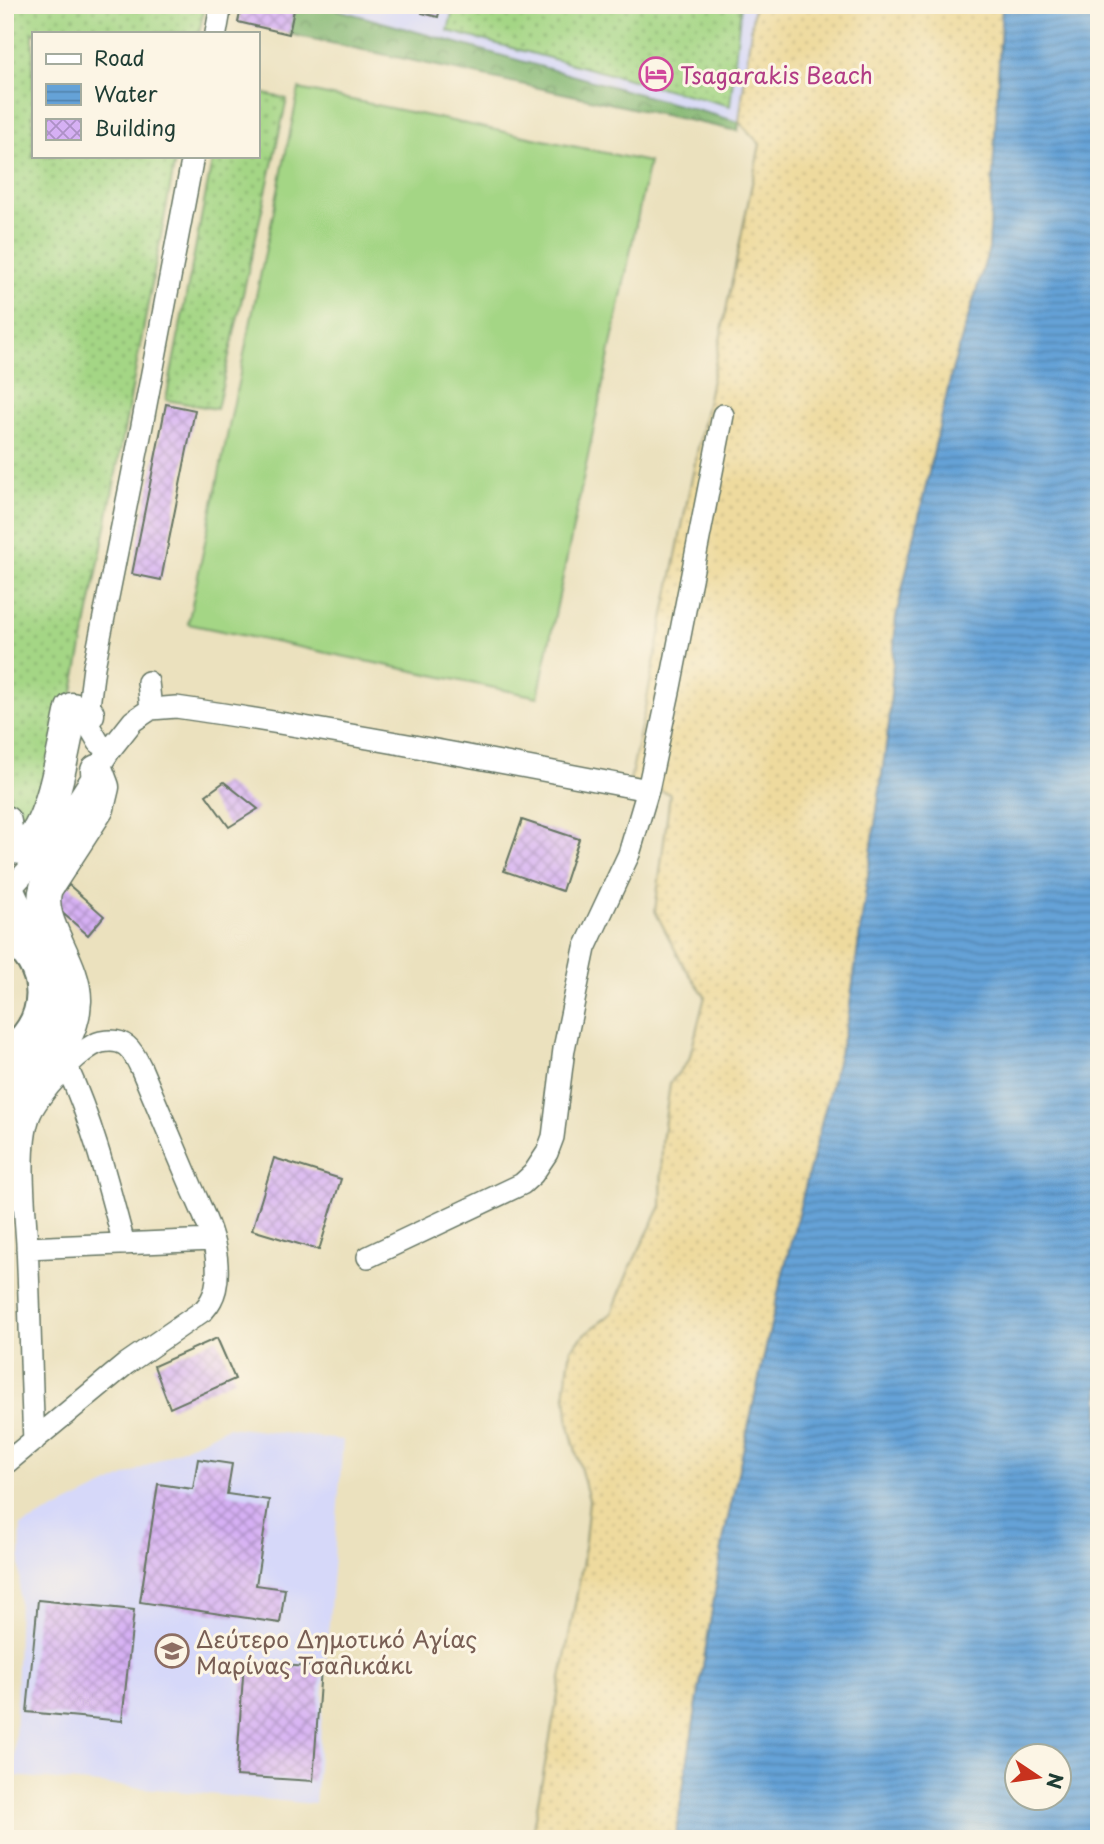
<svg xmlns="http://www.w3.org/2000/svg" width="1104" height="1844" font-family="'Playpen Sans',sans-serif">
<defs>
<pattern id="grass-dots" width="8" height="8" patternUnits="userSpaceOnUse" patternTransform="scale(1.75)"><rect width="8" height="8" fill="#a4d685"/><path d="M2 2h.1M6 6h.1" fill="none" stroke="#85af6e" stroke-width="1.8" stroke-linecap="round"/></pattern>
<pattern id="forest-crowns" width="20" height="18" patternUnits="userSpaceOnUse" patternTransform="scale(1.75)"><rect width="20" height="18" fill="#83b772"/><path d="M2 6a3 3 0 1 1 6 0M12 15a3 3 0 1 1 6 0" fill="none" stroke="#6b965e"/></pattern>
<pattern id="sand-dots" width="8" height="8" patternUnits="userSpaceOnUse" patternTransform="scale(1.75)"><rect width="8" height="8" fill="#eeda9e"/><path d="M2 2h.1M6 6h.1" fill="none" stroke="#ccbc89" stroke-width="1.8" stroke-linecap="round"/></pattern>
<pattern id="water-rules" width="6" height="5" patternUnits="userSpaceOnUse" patternTransform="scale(1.75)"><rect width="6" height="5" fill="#65a2d7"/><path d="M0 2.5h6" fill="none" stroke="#5385af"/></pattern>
<pattern id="building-cross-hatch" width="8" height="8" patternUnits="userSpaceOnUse" patternTransform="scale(1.75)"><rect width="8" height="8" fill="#d6b0f4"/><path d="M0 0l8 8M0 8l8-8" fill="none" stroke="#ad90c6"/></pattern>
</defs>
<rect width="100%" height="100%" fill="#fcf5e5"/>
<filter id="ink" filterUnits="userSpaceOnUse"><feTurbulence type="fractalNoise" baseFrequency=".0143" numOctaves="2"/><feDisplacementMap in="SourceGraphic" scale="14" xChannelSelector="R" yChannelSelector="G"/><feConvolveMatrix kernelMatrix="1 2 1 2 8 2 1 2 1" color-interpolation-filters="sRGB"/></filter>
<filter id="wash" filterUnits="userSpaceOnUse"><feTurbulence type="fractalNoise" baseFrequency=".00686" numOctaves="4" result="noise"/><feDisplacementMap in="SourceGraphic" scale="28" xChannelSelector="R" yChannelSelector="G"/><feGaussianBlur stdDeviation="1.57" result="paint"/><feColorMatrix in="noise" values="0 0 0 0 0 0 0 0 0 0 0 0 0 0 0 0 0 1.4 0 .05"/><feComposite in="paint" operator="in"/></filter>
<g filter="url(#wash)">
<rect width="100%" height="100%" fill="#ebe1be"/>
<path fill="#d6d8f9" d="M321,5H754L739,122L395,26Z
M228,1427L343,1440L315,1804L14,1776L21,1526Z"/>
<path fill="url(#grass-dots)" stroke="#628a5c" stroke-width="2" d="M12,5H205L199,33H33V156H176L103,542L63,741L29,841L9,814C9,709 10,604 9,500C6,335 1,170 12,5Z
M454,5H741L730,106L448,31Z
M257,92L287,99L217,409L166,400L213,156H257Z"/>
<path fill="url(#forest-crowns)" stroke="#517a53" stroke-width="2" d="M295,5H321L739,122L738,131L289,34Z"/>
<path fill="url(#sand-dots)" stroke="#868c69" stroke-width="2" d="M754,5H1002L989,249L953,367L896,617L889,724L848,1019L779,1289L724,1536L675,1839H531L583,1561L589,1500L569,1426L565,1387L571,1349L584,1335L612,1313L629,1270L661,1206L662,1142L670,1083L689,1060L705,996L683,965L655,911L670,794L630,781L760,144L739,122Z"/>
<path fill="#a4d685" stroke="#628a5c" stroke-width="2" d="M299,89L649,162L538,697L188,624Z"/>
<path fill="url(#water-rules)" stroke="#427086" stroke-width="2" fill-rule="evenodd" d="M1002,5H1099V1839H675L724,1536L779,1289L848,1019L889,724L896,617L953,367L989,249ZM1016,1756H1058V1798H1016Z"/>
<g id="blocks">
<path fill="url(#building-cross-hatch)" d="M242,5H295L289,34L238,22Z
M424,5H441L438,17L422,13Z
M166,404L195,410L161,580L132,574Z
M224,782L258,809L229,827L206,795Z
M522,820L579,839L562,891L504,871Z
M69,885L104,916L88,935L52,904Z
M274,1158L341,1179L319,1250L252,1230Z
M217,1338L235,1379L170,1408L154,1366Z
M198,1459L232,1464L227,1494L269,1500L256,1585L285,1589L280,1623L140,1602L158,1484L193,1489Z
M38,1600L134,1610L122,1721L27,1712Z
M244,1662L321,1668L313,1781L236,1776Z"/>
</g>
</g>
<g filter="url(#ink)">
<use href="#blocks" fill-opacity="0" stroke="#667664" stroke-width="2"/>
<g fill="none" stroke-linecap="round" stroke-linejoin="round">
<defs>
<path id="service" d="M216,33L221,5
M148,682L151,709
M110,750L99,743L89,726L88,714L94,667L141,431L193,156
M6,893L42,855L110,750L133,721L151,709L176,707C334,730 491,760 648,790
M67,1067C93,1124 108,1184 124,1244
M27,1248L212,1240
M368,1257L522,1184L533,1174L547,1153L553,1137L564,1049L585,948L629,854L648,790L670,687L723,415
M5,1464L126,1364L204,1310C216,1297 218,1282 217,1265C216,1238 202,1211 192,1188C175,1148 158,1108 141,1068C132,1049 125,1037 101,1042C80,1047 36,1096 29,1117C18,1148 25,1210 27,1244C30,1310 31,1376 34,1441"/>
<path id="pedestrian" d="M5,822L8,842L14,847L23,848C53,830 64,743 72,709L88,714
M5,1120H10C12,1108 16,1096 24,1086C28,1080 34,1076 39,1071C59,1052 74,1028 75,1001C76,962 35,922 46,888L98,808L103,787L97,771"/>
<path id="tertiary" d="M5,892L32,950
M5,931C60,959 58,1030 5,1059"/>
</defs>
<use href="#service" stroke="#667664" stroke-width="24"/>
<use href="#pedestrian" stroke="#667664" stroke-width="35"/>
<use href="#tertiary" stroke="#667664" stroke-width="42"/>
<use href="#service" stroke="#fff" stroke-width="21"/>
<use href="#pedestrian" stroke="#fff" stroke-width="32"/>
<use href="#tertiary" stroke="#fff" stroke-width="38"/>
</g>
</g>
<defs>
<symbol id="hotel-ring" viewBox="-11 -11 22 22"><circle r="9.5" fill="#fcf5e5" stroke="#d1479c" stroke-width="1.5"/><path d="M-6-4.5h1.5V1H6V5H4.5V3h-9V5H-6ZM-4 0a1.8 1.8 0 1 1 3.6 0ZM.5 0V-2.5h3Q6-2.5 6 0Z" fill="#d1479c"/></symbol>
<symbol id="school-ring" viewBox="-11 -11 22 22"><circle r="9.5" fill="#fcf5e5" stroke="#8d6e63" stroke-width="1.5"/><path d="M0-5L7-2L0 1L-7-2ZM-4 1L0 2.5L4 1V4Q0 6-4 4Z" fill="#8d6e63"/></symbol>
</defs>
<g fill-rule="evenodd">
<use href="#hotel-ring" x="637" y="55" width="38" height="38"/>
<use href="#school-ring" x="153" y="1632" width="38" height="38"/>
</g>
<g text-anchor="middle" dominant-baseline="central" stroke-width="6" stroke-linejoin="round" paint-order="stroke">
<g font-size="23" fill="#b23c85" stroke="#fcf5e5" text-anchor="start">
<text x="680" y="74">Tsagarakis Beach</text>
</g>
<g font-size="23" fill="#785e54" stroke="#fcf5e5" text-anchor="start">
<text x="196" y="1638">Δεύτερο Δημοτικό Αγίας<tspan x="196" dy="26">Μαρίνας Τσαλικάκι</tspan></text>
</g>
</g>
<rect width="1104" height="1844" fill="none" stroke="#fcf5e5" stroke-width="28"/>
<rect x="32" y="32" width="228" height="126" fill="#fcf5e5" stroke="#a4ab9e" stroke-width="2"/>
<rect x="46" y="54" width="35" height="10" fill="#ffffff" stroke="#a4ab9e" stroke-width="2"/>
<text x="94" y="66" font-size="21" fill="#1f3d34">Road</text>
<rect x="46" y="84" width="35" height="21" fill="url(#water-rules)" stroke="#a4ab9e" stroke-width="2"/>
<text x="94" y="102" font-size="21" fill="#1f3d34">Water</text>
<rect x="46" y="119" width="35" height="21" fill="url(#building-cross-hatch)" stroke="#a4ab9e" stroke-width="2"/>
<text x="94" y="136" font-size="21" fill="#1f3d34">Building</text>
<g transform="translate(1038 1777) rotate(103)"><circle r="33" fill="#fcf5e5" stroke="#a4ab9e" stroke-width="2"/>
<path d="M0-5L12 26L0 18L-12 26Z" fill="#c8321e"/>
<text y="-10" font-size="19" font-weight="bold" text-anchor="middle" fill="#1f3d34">N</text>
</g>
</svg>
